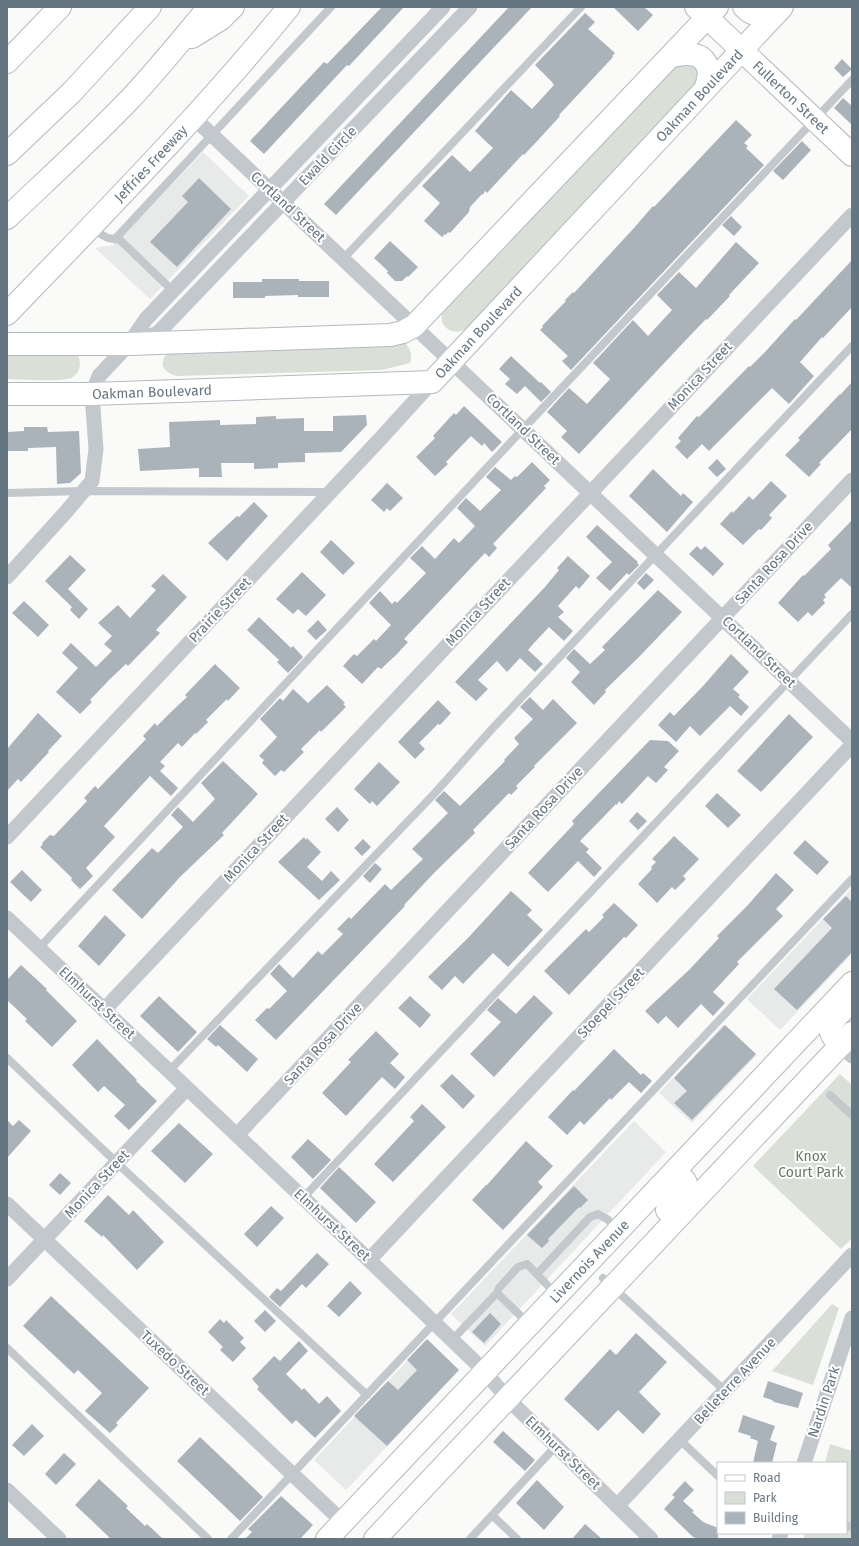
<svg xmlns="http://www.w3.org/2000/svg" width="859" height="1546" font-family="'Fira Sans',sans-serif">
<rect width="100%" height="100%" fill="#fafaf8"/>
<path fill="#e8e9e9" d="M203,152L249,196L150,299L95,248L113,245Z
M852,888V954L780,1030L747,999Z
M723,1025L756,1056L692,1123L659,1093Z
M634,1121L666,1152L485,1346L451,1314Z
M426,1341L458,1371L346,1490L314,1460Z"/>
<path fill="#dadfd7" d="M695,61L701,78L469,327C453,339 435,326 444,308L674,63Z
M404,342C410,347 413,355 410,363L382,370L177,376C171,375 160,369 163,361C164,356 169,351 172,347Z
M7,351L78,355C81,363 81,371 73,377C63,383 20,379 7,379Z
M840,1074L852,1085V1238L841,1249L753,1166Z
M832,1304L839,1308L813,1385L772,1371Z
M830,1444L852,1451V1523L846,1521V1463H825Z
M846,1527L852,1529V1539H803L805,1533H846Z"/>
<path fill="#aab3b9" d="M382,7H404L349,66L347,65L264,154L250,141L324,62L327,64Z
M509,7H532L336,215L324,204Z
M613,7H644L653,15L638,31Z
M585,13L595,22L588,29L615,53L612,56L613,57L559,115L560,116L540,138L524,155L523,154L487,193L485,191L483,195L482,194L470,207L469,212L450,233L448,232L446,235L445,234L442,237L424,221L440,203L422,186L452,155L470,172L493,148L475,131L511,90L532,109L554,85L552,83H553L535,65Z
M842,59L852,69L843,77L834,68Z
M843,98L852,106V125L834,108Z
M736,120L752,135L744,143L748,146L746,148L764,165L571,370L562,361L568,356L540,330L543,327L542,326L566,301L565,300L573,292L574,293L634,228L653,206L654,207Z
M802,141L811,150L783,180L773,171Z
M199,178L231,209L177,267L150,242L188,202L182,196Z
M731,216L742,227L734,236L722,225Z
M390,241L418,267L408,277L407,276L402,281H395L387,273L388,271L374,258Z
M736,242L759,263L729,295L730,296L707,320L706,319L683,343L579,454L561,437L567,431L547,412L569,388L587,404L610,379L593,363L633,320L648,336L672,310L657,295L679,272L696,288Z
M852,260V307L823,338L822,337L800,362L814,376L789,404L772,388L709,451L702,444L687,459L675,447L681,441L678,438L697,416L699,417L749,366L750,367L765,352L795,319L796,320Z
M262,279H299V281H329V297H298V295L265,296V298H233V282H262Z
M511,356L540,383L541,382L551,392L541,402L525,386L517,394L505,384L510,379L499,369Z
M852,382V429L819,463L821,464L809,477L785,455L800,440L798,438L840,394V395Z
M464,406L502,442L492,452L484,443L482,446L471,436L446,462L448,464L435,476L416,457L435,438L433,436L454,413L456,415Z
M366,415L367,425L341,452L305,453V462L278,463V468L254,469V463H221L222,477H199V468L140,471L138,449L170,447L169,422L220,420V425L256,424V417L276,416V419L304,418V431H333V416Z
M24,427H47L48,432L79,431L81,473L70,483L57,484L56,447L28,448V451H7V432L24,431Z
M717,459L726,469L717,477L708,468Z
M532,462L550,480L544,486L546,488L493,544L497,548L489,557L485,553L404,639L408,642L397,654L381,669L378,667L362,684L343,666L354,654L357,656L374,639L376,641L391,625L369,603L380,591L392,604L395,601L397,603L426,573L410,558L422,546L435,559L454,538L459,543L475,526L457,508L466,498L480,511L501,490L486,477L495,467L511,480L515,476L517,477Z
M653,469L681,496L683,493L693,502L667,532L629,496Z
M771,481L787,496L769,515L772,518L761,530L759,529L743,545L720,524L732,511L733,513L749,496L753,500Z
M387,483L403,498L390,511L387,508L384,512L371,500Z
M254,502L268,516L227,561L208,543L237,516L239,517Z
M852,520V588L841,578L824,595L826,597L823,600L825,603L812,616L808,612L798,622L778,603L803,575L804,576L831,549L828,545Z
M597,525L629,554L638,562L637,563L639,565L629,575L627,573L626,574L610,591L596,578L612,562L586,537Z
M331,540L355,563L343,575L320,552Z
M697,546L701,550L705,546L724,564L713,576L689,554Z
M70,555L86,570L68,589L88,609L79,619L70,610L72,607L45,581Z
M568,556L590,576L579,589L576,586L558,606L564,612L558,617L573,631L564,641L549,627L534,643L528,650L543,664L535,672L520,658L507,672L497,661L478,680L488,689L476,701L455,682L545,587L559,570L557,568Z
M302,572L326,595L306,616L298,609L293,614L276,599Z
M646,573L654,580L644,590L637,583Z
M163,574L187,597L156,630L160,633L128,666L126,664L110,679L90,700L92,702L80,714L56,692L78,668L62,653L71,643L96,667L112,651L104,644L112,636L98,623L118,605L130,618L156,590L151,586Z
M658,590L682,612L639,657L605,690L606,692L594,705L571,682L580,672L566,658L574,649L590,664L605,650L602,647Z
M24,601L49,625L38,637L12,613Z
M259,617L291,648L293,646L303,657L288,673L277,662L279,660L247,630Z
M318,620L327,630L316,640L307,631Z
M731,654L749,672L733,689L740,695L738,697L749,707L741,716L730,706L700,736L690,726L676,742L658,725L670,712L674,716L704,685Z
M215,664L240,688L228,701L227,699L206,720L208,722L196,734L195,733L182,747L178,743L160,762L165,766L160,771L178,788L171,796L150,776L104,826L115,837L86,868L93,876L80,889L71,880L72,878L40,847L43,844L42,843L50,835L54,836L87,801L84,798L95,786L98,789L146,739L143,736L155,723L157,726L171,712L187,697L185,695Z
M327,685L345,703L343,704L346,707L321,732L320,730L301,749L304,752L284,772L281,770L275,776L262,763L264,760L259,756L277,737L260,719L280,698L283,701L293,689L308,703Z
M530,697L543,710L553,699L577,723L534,766L535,767L516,786L518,788L511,795L509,793L473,830L475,833L434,873L404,905L405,906L276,1040L255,1020L267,1008L269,1009L287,991L270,974L279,964L293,978L318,951L322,955L343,934L337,929L349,917L351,919L385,884L391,890L423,859L412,849L448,813L435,800L444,791L460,806L505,761L504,760L519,744L514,738L533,719L520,707Z
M438,700L451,713L440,725L438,724L419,743L425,749L415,759L398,742Z
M38,713L62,736L48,751L49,752L21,782L18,779L7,791V749Z
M789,714L813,737L761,792L737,771Z
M650,740L668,741L679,751L664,767L668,770L656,783L648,776L622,804L619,801L617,805L616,804L580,841L589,849L586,852L602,868L594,877L578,861L548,892L528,873L574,824L572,821Z
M223,761L258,794L222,833L224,835L181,876L142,919L112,890L152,848L158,853L183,827L171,815L178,807L193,822L215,799L201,783Z
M379,762L400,782L377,806L372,801L370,804L354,789Z
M717,793L741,815L728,828L705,806Z
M337,807L349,820L338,832L325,819Z
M637,812L647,821L638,830L629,821Z
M674,836L699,859L683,876L686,879L675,890L672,887L657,903L638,884L652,869L651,867L656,862L652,859Z
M304,837L306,840L307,838L321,852L307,867L322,881L331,871L340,880L319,900L278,862Z
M363,839L371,847L362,856L354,848Z
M805,840L829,862L817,875L793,853Z
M375,863L382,869L370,883L363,876Z
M22,870L42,890L31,902L10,882Z
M776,873L794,890L776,909L783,916L737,962L739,964L713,992L725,1003L713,1016L701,1004L678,1028L666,1016L658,1024L645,1011L689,970L719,938L717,936L747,906Z
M511,891L532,910L527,915L543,930L508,967L493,953L463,984L455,976L442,990L428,977L468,938Z
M846,896L852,902V952L797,1010L774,989L832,928L823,919Z
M614,903L638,925L626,938L624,937L569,995L544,971L586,929L589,932L604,917L602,915Z
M105,915L126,935L99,966L78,946Z
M21,965L47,989L46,990L77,1021L52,1047L25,1021L27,1019L7,1000V980Z
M534,995L553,1013L494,1077L470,1054L501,1022L487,1010L498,998L516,1014Z
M159,996L197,1032L178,1052L140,1016Z
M410,996L431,1015L420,1028L398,1008Z
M220,1025L258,1059L247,1072L218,1045L216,1047L207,1039Z
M725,1025L756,1054L692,1120L674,1103L687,1091L674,1078Z
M376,1031L399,1054L390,1063L405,1077L395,1089L382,1077L346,1116L322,1093L351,1062L348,1060Z
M97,1039L137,1080L136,1081L157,1101L129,1130L114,1116L125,1105L104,1086L98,1092L72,1065Z
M614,1049L641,1075L643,1073L652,1081L641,1093L629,1082L611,1100L610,1098L584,1125L580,1121L567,1135L548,1117L573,1090L574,1091Z
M452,1074L475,1096L463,1109L440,1086Z
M422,1104L446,1127L393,1182L374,1164L414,1121L410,1117Z
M7,1120L13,1126L19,1120L31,1131L7,1158Z
M179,1123L213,1154L185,1183L151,1151Z
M308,1139L331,1160L313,1179L291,1157Z
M526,1141L553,1166L538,1182L543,1187L503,1230L472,1200L486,1185H487Z
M339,1167L376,1202L356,1223L320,1188Z
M60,1173L71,1183L60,1195L49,1185Z
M574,1186L588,1200L580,1208L579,1207L548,1239L549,1241L542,1248L527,1235Z
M108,1195L129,1215L133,1210L164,1242L137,1270L103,1235L102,1237L84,1221Z
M271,1206L284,1218L257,1247L244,1234Z
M317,1253L329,1264L306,1288L302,1284L280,1307L269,1297L277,1288L281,1291Z
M350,1281L362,1293L339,1317L327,1306Z
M51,1296L149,1388L116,1423L118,1425L110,1433L85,1411L102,1393L78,1370L74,1374L23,1326Z
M265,1310L276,1321L265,1332L254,1321Z
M490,1313L501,1324L484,1343L472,1332Z
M220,1319L224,1323L226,1320L244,1338L240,1342L246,1348L233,1362L220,1350L223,1347L208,1332Z
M636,1333L667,1362L639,1392L661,1414L643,1434L618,1410L598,1431L564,1399L610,1349L616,1355Z
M427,1339L459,1370L387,1446L354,1416L388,1381L398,1390L417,1370L407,1360Z
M299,1341L308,1351L286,1374L302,1390L304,1388L319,1404L327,1396L341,1411L315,1438L296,1420L292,1424L257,1389L259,1387L252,1379L274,1356L280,1361Z
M768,1381L803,1393L798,1408L774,1402L772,1400L763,1397Z
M743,1415L775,1426L770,1440L777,1443L772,1463H753L758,1441L750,1438L751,1436L738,1432Z
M32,1424L44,1436L24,1456L12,1445Z
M503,1431L535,1460L525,1471L493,1442Z
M200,1437L263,1497L240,1521L177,1461Z
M64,1453L76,1464L56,1485L45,1474Z
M99,1479L128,1506L126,1508L145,1526L147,1524L163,1539H111L88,1517L75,1505Z
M537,1480L564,1507L544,1530L516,1503Z
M685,1481L694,1490L683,1501L694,1511L692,1512L703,1522L718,1528V1539H699L693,1537L664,1509L675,1497L672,1495Z
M281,1496L313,1525L300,1539H245L252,1532L248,1529Z
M585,1524L602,1539H572Z"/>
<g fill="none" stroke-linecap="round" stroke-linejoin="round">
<defs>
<g id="secondary">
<path id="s1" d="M696,7L852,155"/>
<path d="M744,7C753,17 764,17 776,13"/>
<path d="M672,56C686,53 704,51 708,69C710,74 707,82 706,88"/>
<path d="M7,62L60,7"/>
<path id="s2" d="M7,314C103,214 201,115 289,7"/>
<path d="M7,344H129L390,335L403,332L414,326L717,7"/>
<path id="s3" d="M7,394H92L432,382L782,7"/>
<path d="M841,1045C820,1028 834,1020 848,1005"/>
<path d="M667,1210C672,1204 690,1189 685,1181C682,1177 678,1174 675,1171"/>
<path id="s4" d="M327,1539L852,983"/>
<path d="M375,1539L852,1033"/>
</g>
<path id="highway" d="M192,37L221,19L233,7
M7,154L72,92L150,7
M7,218C49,178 92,139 132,97C159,68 184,37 209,7"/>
</defs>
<use href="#secondary" stroke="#b3babf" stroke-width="24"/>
<use href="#highway" stroke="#b4b9bd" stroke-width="24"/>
<path stroke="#c3c8cc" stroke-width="8" d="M91,229L108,238L120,240L173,291
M115,239L331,7
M343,259L581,7
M7,493L83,491L330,492
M39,948L523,429L852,80
M7,1058L117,1163L367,1395
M169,1071L434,794L491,730L852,346
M830,1095L852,1115
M303,1198L852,614
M537,1274L590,1217L598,1214L607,1219L618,1229
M603,1278L725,1391
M497,1293L499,1288L518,1267L527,1264L557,1295
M452,1340L497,1293L529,1324
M7,1348L208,1539
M680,1440L718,1476
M492,1515L517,1539
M846,1525L852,1527
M231,1539L852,879
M470,1539L556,1446"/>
<path stroke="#c3c8cc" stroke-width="15" d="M194,118L852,741
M141,339L158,333L470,7
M7,577L65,513L92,481L96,449L92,394L99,376L129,344L146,319L443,7
M7,837L382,437L432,382
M7,918L369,1260L473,1360L485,1372L507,1398L651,1539
M104,1010L852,215
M841,1045L852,1056
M237,1135L852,480
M7,1204L343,1522
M369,1260L852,745
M7,1279L187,1088
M804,1463L852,1318
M7,1490L59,1539
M617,1506L852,1255
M779,1539L781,1533"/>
<use href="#secondary" stroke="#fff" stroke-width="22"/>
<use href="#highway" stroke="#fff" stroke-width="22"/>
</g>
<g text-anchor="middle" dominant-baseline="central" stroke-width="4" stroke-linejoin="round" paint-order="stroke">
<g font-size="14" fill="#657683" stroke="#fff">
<text stroke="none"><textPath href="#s3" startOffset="817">Oakman Boulevard</textPath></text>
<text stroke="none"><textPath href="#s1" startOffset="131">Fullerton Street</textPath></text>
<text transform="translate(328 156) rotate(-46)">Ewald Circle</text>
<text stroke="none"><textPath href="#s2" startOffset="208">Jeffries Freeway</textPath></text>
<text transform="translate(288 207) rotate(43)">Cortland Street</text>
<text stroke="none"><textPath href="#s3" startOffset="493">Oakman Boulevard</textPath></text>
<text transform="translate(700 376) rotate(-47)">Monica Street</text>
<text stroke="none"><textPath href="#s3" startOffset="145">Oakman Boulevard</textPath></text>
<text transform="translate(523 429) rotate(44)">Cortland Street</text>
<text transform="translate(774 563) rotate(-47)">Santa Rosa Drive</text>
<text transform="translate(220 610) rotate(-47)">Prairie Street</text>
<text transform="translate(478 612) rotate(-47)">Monica Street</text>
<text transform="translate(759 652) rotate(44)">Cortland Street</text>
<text transform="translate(544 808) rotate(-47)">Santa Rosa Drive</text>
<text transform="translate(256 848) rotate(-47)">Monica Street</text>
<text transform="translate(97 1003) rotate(43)">Elmhurst Street</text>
<text transform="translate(611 1003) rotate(-47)">Stoepel Street</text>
<text transform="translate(323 1044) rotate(-47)">Santa Rosa Drive</text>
<text transform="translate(97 1184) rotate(-47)">Monica Street</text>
<text transform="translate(332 1225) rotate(43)">Elmhurst Street</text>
<text stroke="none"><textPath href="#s4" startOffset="382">Livernois Avenue</textPath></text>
<text transform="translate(175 1363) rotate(43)">Tuxedo Street</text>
<text transform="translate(735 1381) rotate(-47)">Belleterre Avenue</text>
<text transform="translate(824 1402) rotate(-72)">Nardin Park</text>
<text transform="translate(563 1453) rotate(44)">Elmhurst Street</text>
</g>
<g font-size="14" fill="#687a64" stroke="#fff">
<text x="811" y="1156">Knox<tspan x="811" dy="16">Court Park</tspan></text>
</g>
</g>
<rect width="859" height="1546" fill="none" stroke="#657683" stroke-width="16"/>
<rect x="717" y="1462" width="130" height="72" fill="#ffffff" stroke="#c1c8cd"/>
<rect x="725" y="1475" width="20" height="6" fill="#ffffff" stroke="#c1c8cd"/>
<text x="753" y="1482" font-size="12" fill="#657683">Road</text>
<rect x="725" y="1492" width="20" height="12" fill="#dadfd7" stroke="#c1c8cd"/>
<text x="753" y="1502" font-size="12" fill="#657683">Park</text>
<rect x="725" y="1512" width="20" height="12" fill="#aab3b9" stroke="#c1c8cd"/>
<text x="753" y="1522" font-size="12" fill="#657683">Building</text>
</svg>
